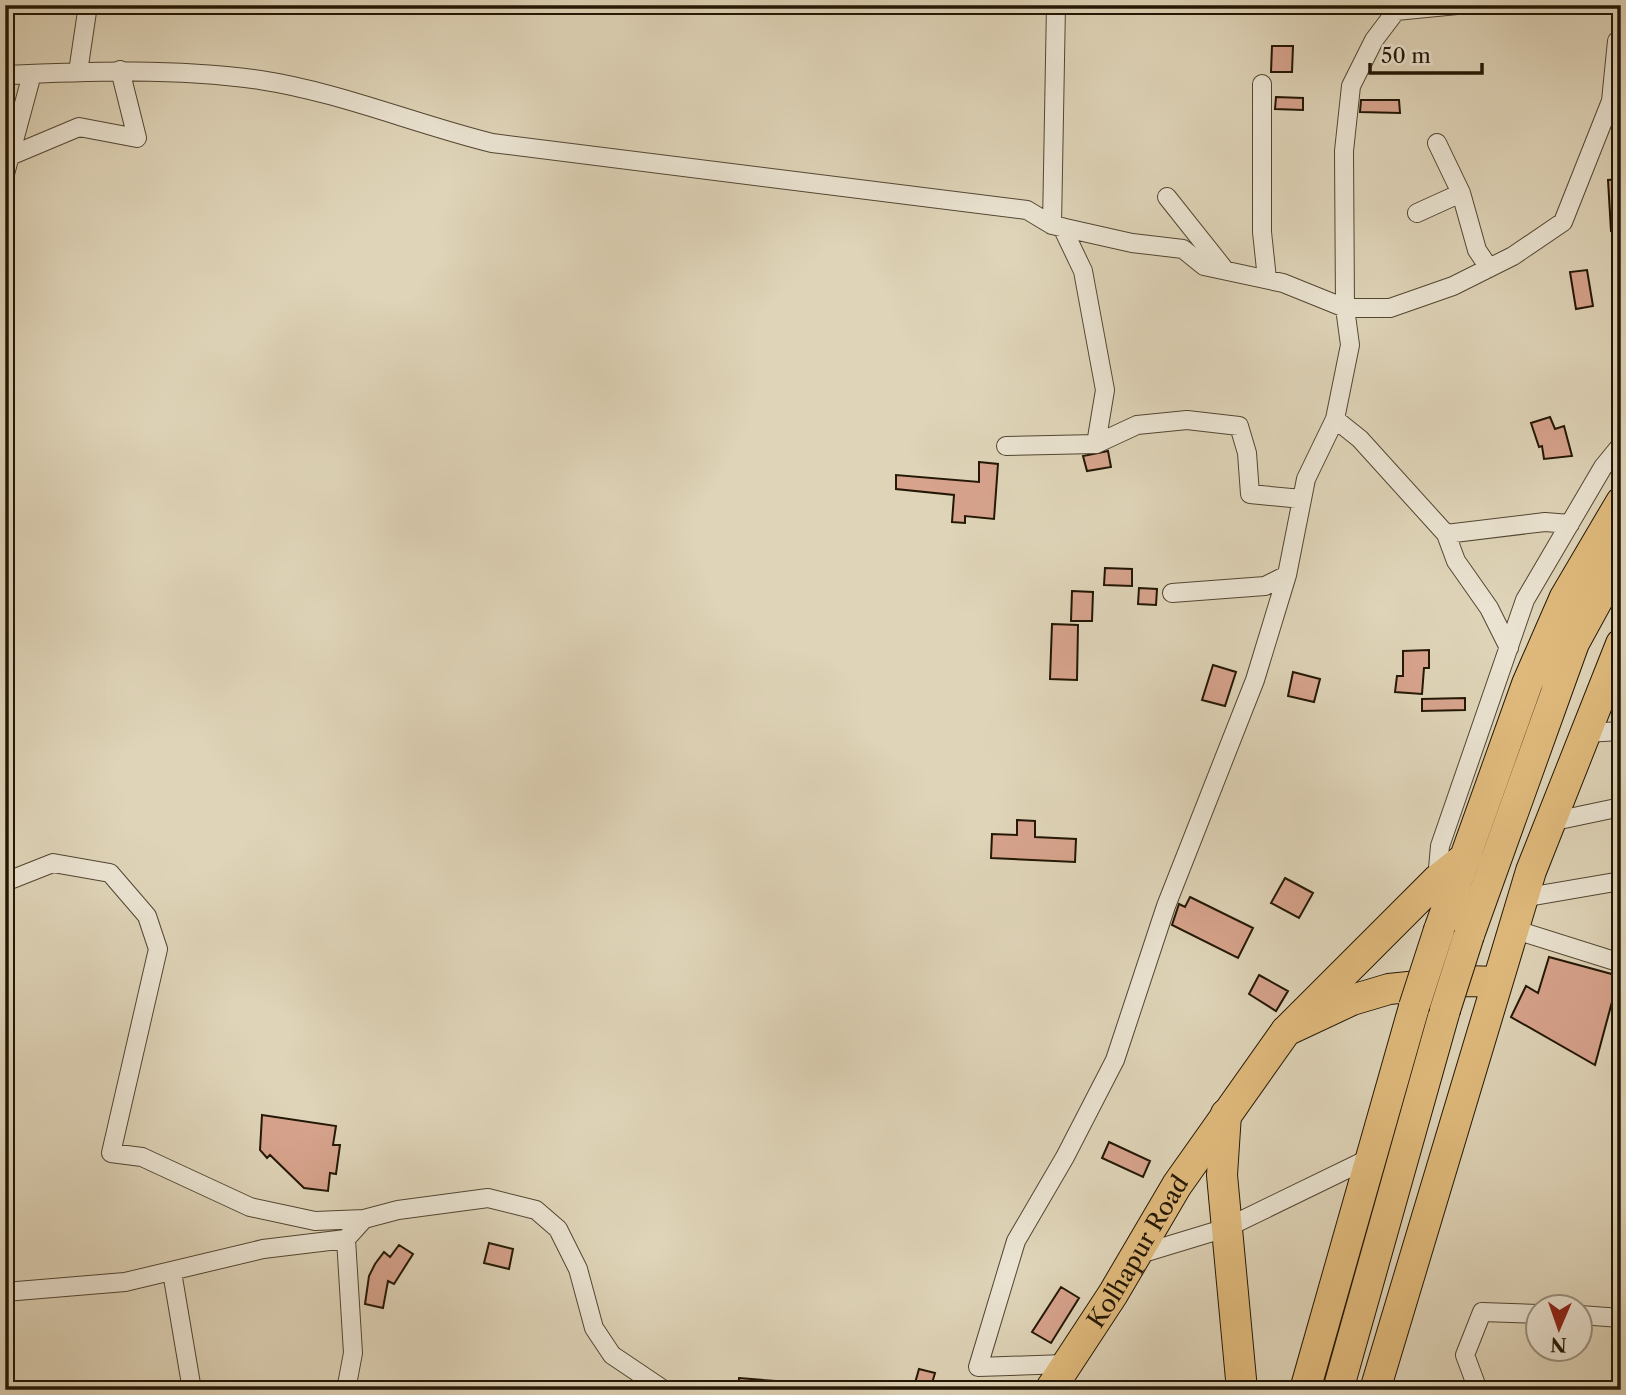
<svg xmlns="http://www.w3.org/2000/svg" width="1626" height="1395" font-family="'Libre Caslon Text',serif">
<rect width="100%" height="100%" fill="#dfd4b8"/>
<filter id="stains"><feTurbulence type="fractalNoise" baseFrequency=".00286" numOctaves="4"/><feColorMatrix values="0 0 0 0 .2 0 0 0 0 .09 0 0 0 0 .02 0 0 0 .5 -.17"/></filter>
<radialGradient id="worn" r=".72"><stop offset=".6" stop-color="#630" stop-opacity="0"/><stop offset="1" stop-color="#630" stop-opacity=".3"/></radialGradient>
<path fill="#d7a38d" stroke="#231705" stroke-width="2" d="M1272,46H1293L1292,72H1271Z
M1276,97L1303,98V110L1275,109Z
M1361,100H1399L1400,113L1360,112Z
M1621,179V231H1611L1608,180Z
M1587,270L1593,306L1576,309L1570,272Z
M1550,417L1555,429L1564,426L1572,456L1544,459L1542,446L1539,447L1531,423Z
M1108,451L1111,467L1087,471L1083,456Z
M979,462L998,464L994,519L965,516V523L952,522L954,495L896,489V475L979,482Z
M1105,568L1132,569V586L1104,585Z
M1139,588L1157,589L1156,605L1138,604Z
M1072,591L1093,592L1092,621H1071Z
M1052,624L1078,625L1077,680L1050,679Z
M1429,650V668H1424L1422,694L1395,692L1397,676H1403V651Z
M1213,665L1236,672L1225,706L1202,700Z
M1293,672L1320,679L1314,702L1288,696Z
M1465,698V710L1422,711V699Z
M1017,820L1035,821V837L1076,839L1075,862L991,858L992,834L1017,835Z
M1285,878L1313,893L1299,918L1271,903Z
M1190,897L1253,928L1238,958L1172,925L1179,904L1185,907Z
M1549,957L1619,976L1595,1065L1511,1017L1526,986L1538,993Z
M1259,975L1288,991L1276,1011L1249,994Z
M262,1115L336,1126L333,1145H340L336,1174L330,1173L328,1191L304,1188L270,1155L267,1158L260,1150Z
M1109,1142L1150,1161L1143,1177L1102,1158Z
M489,1243L513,1249L509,1269L484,1263Z
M399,1245L413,1254L394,1284L388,1281L383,1308L365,1304L369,1276L375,1264L384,1252L390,1257Z
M1061,1287L1079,1298L1051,1343L1032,1332Z
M919,1369L935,1373L930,1390H913Z
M739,1378L775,1381V1390H738Z"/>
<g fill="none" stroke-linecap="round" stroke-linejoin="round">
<defs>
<path id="minor" d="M1056,5L1052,225L1132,243L1183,249L1204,266L1283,283L1345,308L1344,151L1351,86L1374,40L1396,11L1457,5
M78,72L88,5
M5,75C90,71 176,68 260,80C339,92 415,124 492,143L1027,210L1052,225
M1262,84V232L1267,279
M1437,143L1461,193L1477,250L1489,268
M5,161L10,156L79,127L137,138L120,70
M5,174L32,74
M1167,197L1225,270
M1417,213L1461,193
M1335,419L1360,439L1446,534L1456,561L1489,608L1509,648
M1096,444L1137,425L1187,420L1239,426L1247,453L1250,494L1302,499
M1006,446L1096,444L1105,390L1083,271L1062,227
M1446,534L1545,522L1570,524
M1172,593L1265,586L1287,575
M1585,733L1621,731
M1550,822L1621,807
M1437,880L1440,846L1525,600L1603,467L1621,445
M5,882L53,863L110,873L147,916L158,949L111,1153L142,1157L250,1207L315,1221L364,1219
M1522,898L1621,881
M1513,929L1621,963
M346,1239L353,1353L346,1390
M1137,1255L1226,1228L1372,1157
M172,1272L192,1390
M5,1292L125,1282L263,1249L346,1239L364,1219L398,1210L488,1198L536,1210L558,1229L578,1269L594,1328L612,1355L664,1390
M1580,1315L1621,1318
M1065,1364L978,1367L1016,1241L1065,1157L1115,1060L1166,906L1255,680L1287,575L1306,479L1335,419L1350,345L1345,308H1390L1453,286L1513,256L1563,222L1611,101L1617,41
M1478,1390L1465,1355L1482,1312L1538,1314"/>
<g id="primary">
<path id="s1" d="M1050,1390L1113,1294L1177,1185L1286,1031L1352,1000L1389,989L1466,981L1497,982"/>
</g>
<path id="trunk" d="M1439,930L1527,684L1565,597L1621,502
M1469,935L1574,643L1621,557
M1286,1031L1437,880L1467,856
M1226,1114L1222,1175L1242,1390
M1305,1390L1414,1007
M1338,1390L1445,1010
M1375,1390L1531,871L1621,644"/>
</defs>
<use href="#minor" stroke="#524632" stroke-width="20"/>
<use href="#primary" stroke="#231705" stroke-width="32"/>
<use href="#trunk" stroke="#231705" stroke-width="32"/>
<use href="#minor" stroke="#eae3d1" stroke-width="18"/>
<use href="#primary" stroke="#e0ba7c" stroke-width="30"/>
<use href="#trunk" stroke="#e0ba7c" stroke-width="30"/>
<defs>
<path id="trunk-bridge" d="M1414,1007L1439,930
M1445,1010L1469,935"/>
</defs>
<use href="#trunk-bridge" stroke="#231705" stroke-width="32" stroke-linecap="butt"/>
<use href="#trunk-bridge" stroke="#e0ba7c" stroke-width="30"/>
</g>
<g text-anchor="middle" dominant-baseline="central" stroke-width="6" stroke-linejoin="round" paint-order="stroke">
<g font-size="24" fill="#231705" stroke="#eae3d1">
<text stroke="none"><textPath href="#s1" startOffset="164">Kolhapur Road</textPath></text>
</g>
</g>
<rect width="1626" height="1395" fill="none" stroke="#dfd4b8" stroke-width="28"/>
<rect x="7" y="7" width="1612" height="1381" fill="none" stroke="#231705" stroke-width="3.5"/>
<rect x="14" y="14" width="1598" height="1367" fill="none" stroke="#231705" stroke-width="2"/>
<g transform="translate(1559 1328) rotate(182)"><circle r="33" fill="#eae3d1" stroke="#9a917f" stroke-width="2"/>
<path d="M0-5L12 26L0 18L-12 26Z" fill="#8f2418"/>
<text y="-10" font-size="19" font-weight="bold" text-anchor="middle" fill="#231705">N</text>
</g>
<path d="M1370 63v10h112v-10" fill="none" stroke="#231705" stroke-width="3.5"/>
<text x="1381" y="63" font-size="21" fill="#231705" stroke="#eae3d1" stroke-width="5" paint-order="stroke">50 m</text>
<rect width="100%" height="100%" filter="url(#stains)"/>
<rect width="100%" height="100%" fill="url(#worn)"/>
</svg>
